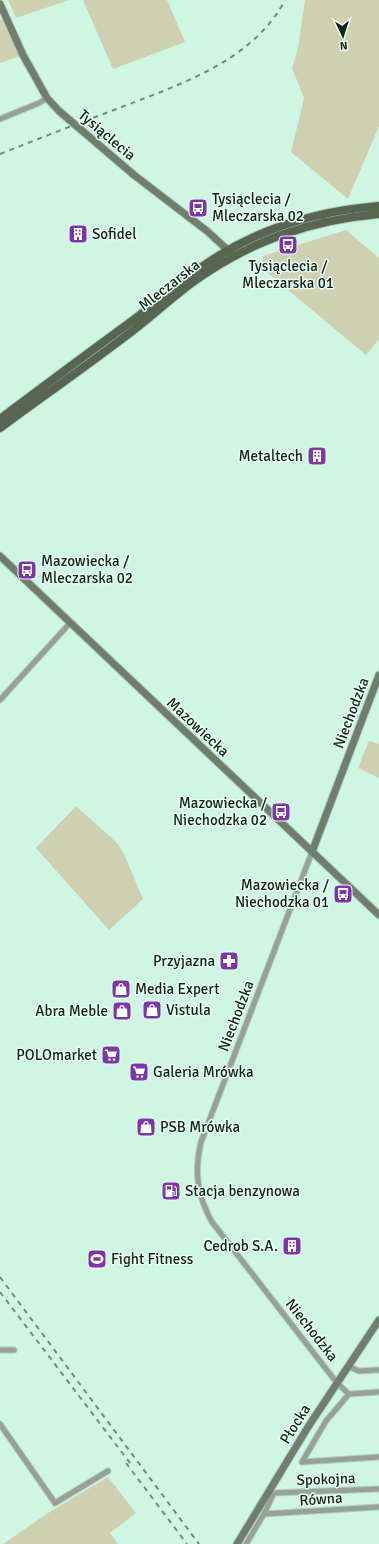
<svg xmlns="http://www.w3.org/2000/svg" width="379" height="1544" font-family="Signika,sans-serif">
<rect width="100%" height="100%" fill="#cff5e3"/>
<path fill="#cfcfb2" d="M8,0H69L16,18Z
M83,0H167L185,42L113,69Z
M305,0H379V126L348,199L291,152L304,98L292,68L298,48Z
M6,18L23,55L0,63V20Z
M346,230L379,258V339L366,355L262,268L263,256Z
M369,741L379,744V778L358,768Z
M76,806L118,844L124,854L143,899L109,930L36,848Z
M108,1477L136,1513L110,1533L118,1544H3L48,1513Z"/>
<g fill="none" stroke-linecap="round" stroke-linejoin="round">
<defs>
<path id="street" d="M0,119L39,103L47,98
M0,700L70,623
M312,852L201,1142C194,1172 197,1195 212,1222L337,1383L349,1394L379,1392
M0,1350H14
M348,1366L359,1371L379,1370
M0,1424L55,1503L108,1471
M302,1462L326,1421L349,1394
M302,1462L379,1457
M264,1514L379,1507
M246,1544L264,1514L274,1493L379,1489"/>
<path id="secondary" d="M0,4L23,55L47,98L59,111L134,175L207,231L231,253
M0,556L379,915
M312,852L379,675
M237,1544L308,1427L379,1320"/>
<path id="primary" d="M0,419C45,385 91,351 136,318C160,300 181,280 206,264C257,229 317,211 379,206
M0,428C42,397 85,367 127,335C150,318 171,298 193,282C250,241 310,220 379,214"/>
</defs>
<use href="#street" stroke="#adcfbf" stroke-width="7"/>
<use href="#secondary" stroke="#adcfbf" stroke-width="9"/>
<use href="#primary" stroke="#adcfbf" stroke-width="10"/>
<use href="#street" stroke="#99a196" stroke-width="5"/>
<use href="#secondary" stroke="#727e6d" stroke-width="7"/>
<use href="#primary" stroke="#576551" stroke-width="8"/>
<path stroke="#718b7f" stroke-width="2" stroke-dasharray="5 5" stroke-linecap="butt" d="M0,154C38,139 76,124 114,110C175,86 252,63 285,0
M0,1277L199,1544
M0,1292L133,1467
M126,1463L187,1544"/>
</g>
<defs>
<symbol id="bus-square" viewBox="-11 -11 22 22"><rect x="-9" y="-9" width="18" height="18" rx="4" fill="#7d35a8" stroke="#e8fef3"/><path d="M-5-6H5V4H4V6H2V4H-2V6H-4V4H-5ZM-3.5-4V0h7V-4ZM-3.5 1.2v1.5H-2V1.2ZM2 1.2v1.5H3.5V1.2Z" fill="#fff"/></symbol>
<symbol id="building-square" viewBox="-11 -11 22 22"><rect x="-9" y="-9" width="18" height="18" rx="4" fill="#7d35a8" stroke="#e8fef3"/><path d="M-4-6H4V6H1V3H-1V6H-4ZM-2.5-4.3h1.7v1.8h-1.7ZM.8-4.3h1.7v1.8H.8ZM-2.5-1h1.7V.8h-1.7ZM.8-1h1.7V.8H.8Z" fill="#fff"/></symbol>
<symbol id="pharmacy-square" viewBox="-11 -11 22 22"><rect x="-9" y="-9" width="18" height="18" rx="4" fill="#7d35a8" stroke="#e8fef3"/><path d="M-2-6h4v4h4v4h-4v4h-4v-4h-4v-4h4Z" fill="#fff"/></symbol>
<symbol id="shop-square" viewBox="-11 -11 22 22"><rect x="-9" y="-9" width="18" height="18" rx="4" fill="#7d35a8" stroke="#e8fef3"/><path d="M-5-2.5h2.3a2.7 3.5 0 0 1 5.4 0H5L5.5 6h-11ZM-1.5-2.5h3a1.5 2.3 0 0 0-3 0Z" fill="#fff"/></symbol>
<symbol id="supermarket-square" viewBox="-11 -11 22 22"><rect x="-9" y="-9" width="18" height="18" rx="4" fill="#7d35a8" stroke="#e8fef3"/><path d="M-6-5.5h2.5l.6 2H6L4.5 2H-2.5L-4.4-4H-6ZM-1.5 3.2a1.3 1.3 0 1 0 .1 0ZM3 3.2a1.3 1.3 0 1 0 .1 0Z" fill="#fff"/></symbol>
<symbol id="fuel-square" viewBox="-11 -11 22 22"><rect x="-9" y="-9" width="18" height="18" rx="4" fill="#7d35a8" stroke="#e8fef3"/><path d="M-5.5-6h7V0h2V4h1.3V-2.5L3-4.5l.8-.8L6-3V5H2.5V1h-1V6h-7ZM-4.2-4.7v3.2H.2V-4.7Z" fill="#fff"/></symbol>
<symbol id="stadium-square" viewBox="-11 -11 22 22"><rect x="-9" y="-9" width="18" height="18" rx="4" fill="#7d35a8" stroke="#e8fef3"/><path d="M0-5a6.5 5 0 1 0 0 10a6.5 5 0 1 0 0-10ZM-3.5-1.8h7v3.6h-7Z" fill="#fff"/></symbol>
</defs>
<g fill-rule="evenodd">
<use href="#bus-square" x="187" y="197" width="22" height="22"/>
<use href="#building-square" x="67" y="223" width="22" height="22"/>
<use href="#bus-square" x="277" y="234" width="22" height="22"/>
<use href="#building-square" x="306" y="445" width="22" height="22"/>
<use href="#bus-square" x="16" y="559" width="22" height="22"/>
<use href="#bus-square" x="270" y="801" width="22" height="22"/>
<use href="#bus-square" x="332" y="883" width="22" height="22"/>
<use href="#pharmacy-square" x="218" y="950" width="22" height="22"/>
<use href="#shop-square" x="110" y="978" width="22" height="22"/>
<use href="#shop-square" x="141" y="999" width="22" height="22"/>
<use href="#shop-square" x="111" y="1000" width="22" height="22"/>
<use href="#supermarket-square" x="100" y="1044" width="22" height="22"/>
<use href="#supermarket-square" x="128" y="1061" width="22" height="22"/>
<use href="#shop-square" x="135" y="1116" width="22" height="22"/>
<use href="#fuel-square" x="160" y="1180" width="22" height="22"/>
<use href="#building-square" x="281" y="1235" width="22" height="22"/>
<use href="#stadium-square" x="86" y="1248" width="22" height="22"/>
</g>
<g text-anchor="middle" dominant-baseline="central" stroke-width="3" stroke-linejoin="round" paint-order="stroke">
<g font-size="15" fill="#13211b" stroke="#e8fef3">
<text transform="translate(107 135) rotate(40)">Tysiąclecia</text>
<text transform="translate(169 285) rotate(-38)">Mleczarska</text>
<text transform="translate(351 713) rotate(-69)">Niechodzka</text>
<text transform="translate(198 727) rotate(43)">Mazowiecka</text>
<text transform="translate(236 1016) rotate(-69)">Niechodzka</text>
<text transform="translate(312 1330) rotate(52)">Niechodzka</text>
<text transform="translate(295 1424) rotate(-58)">Płocka</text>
<text transform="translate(326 1479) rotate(-2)">Spokojna</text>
<text transform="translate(321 1499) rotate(-4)">Równa</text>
</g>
<g font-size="15" fill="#13211b" stroke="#e8fef3" text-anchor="start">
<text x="212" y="199">Tysiąclecia /<tspan x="212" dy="17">Mleczarska 02</tspan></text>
<text x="92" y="234">Sofidel</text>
<text x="288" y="266" text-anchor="middle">Tysiąclecia /<tspan x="288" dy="17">Mleczarska 01</tspan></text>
<text x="303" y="456" text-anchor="end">Metaltech</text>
<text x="41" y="561">Mazowiecka /<tspan x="41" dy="17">Mleczarska 02</tspan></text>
<text x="267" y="803" text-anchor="end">Mazowiecka /<tspan x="267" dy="17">Niechodzka 02</tspan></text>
<text x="329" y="885" text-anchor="end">Mazowiecka /<tspan x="329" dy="17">Niechodzka 01</tspan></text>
<text x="215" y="961" text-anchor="end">Przyjazna</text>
<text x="135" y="989">Media Expert</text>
<text x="166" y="1010">Vistula</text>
<text x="108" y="1011" text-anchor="end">Abra Meble</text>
<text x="97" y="1055" text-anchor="end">POLOmarket</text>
<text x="153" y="1072">Galeria Mrówka</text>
<text x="160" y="1127">PSB Mrówka</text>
<text x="185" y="1191">Stacja benzynowa</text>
<text x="278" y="1246" text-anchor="end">Cedrob S.A.</text>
<text x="111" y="1259">Fight Fitness</text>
</g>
</g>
<g transform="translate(343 36) rotate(176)" stroke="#e8fef3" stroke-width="3" paint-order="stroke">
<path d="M0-3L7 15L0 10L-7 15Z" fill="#13211b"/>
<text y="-6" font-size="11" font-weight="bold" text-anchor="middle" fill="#13211b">N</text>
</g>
</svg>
